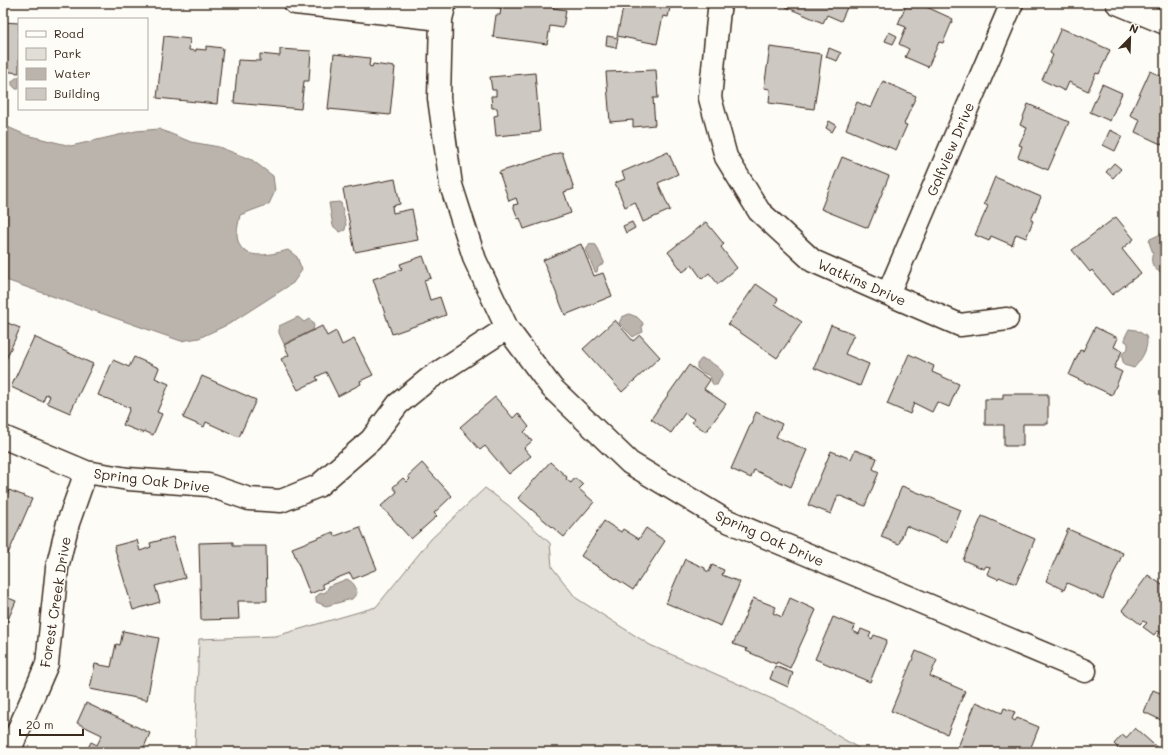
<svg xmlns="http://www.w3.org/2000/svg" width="1168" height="755" font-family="Mali,sans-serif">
<rect width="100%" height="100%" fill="#fdfcf7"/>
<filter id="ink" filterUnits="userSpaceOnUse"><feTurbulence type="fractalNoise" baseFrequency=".025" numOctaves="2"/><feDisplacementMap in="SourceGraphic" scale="8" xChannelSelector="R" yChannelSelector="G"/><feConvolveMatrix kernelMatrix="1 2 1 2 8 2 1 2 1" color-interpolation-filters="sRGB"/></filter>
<g filter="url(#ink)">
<path fill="#e1ded7" stroke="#8e847a" d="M485,488L508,505L550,543L552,567L576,598L650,645L786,705L865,752H199L195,746L199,639L276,636L376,607L431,539Z"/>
<path fill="#bbb4ad" stroke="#887d74" d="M19,76V89H16L12,85V81Z
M3,125L26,135L71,146L136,131L159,129L191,142L219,147L252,160L273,176L275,191L269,204L240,215C239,221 237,228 237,234C238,263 270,255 288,250L297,257L302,270L293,283L229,324L199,338L181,341L3,279Z
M339,202L341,203L346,224L345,230L340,232L333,226L329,203Z
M1161,234H1165V272C1154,273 1149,262 1153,253L1149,242L1150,239Z
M590,244L596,245L604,262V264L598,267L597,272H595L586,250Z
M629,314L637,317L643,323L642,327L643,332L638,334L633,337L619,323L622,317Z
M298,317L304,322L309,319L312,321L314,326L313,330L284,344L279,333V326Z
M1129,329L1136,330L1146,336C1150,347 1141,360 1134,368L1124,365C1121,354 1120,356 1128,348V343L1125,341V337Z
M701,359C707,359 721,368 723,373L717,385H714L712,383L710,376L703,373L697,368V364Z
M347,579C353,582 356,586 357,593L352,599L326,606L316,602V597L319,594L326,592L329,586Z"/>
<path fill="#cdc8c2" stroke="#3b2a1e" d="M496,3H554L553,8L566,10L563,28L550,26L547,44L493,37L496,15H500L501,8L495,7Z
M619,3H671L668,17L663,16L657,44L617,36L623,8L619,7Z
M788,3H849L841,21L827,15L823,23L786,7Z
M907,3H918L953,19L943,43L939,42L928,67L905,57L909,49L899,44L906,27L898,24Z
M3,22L19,23V73L3,71Z
M1061,28L1110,50L1099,74L1096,73L1088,91L1069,82L1065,91L1042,80L1053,55L1050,53Z
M889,32L897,36L893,44L885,41Z
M164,36L190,39L189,50L196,51V49L206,50V46L223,48L217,104L157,98Z
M607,36L618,38L616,48L606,46Z
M770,47L822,54L814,109L769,103L770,89L764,88Z
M829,48L841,53L837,61L826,57Z
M280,49L311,51L309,81H304L301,109L234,103L238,60L260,61V54L280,56Z
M334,54L370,58L369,66L372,67L373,64L395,67L390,115L328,109Z
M656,70L658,98H653L655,125L633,127V120L610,122L606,72Z
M1150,71L1165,78V146L1135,132L1140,120L1130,115Z
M535,73L540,132L496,136L494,116L498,115L497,108H492L491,96H496V90H492L490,77Z
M883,81L916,96L904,124L907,125L896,150L846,129L857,102L871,108Z
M1102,84L1122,93L1110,121L1090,112Z
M1028,104L1069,122L1048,170L1018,157L1022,146L1019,145L1027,128L1020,125Z
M829,121L836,125L832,132L826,128Z
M1110,130L1122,136L1115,151L1103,145Z
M562,152L574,189L564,192L571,213L524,229L520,218L518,219L513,205L518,204L516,198L509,201L499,172Z
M668,152L678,174L658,183L670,210L643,222L635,202L625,207L615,183L625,179L622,172Z
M842,157L889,176L868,228L821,209Z
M1114,163L1121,169L1113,178L1106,172Z
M995,177L1041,197L1031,220L1033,221L1026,238L1016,234L1012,245L991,236L989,241L975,235L988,206L984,204Z
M395,179L400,204L392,206L393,213L412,209L418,240L355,252L343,189Z
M1116,217L1134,239L1122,249L1141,273L1112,295L1092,270L1090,272L1072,250Z
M632,222L635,228L626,233L623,226Z
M706,222L724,244L721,247L737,268L718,284L709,273L702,279L692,265L683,272L668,252Z
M581,244L594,276L603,273L612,296L565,315L543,260Z
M423,256L431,278L424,280L430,300L440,297L446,315L392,334L373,279L402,269L400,264Z
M756,284L778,299L775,304L802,322L777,358L728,324Z
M1164,310H1165V320L1159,315Z
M615,320L633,341L640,335L660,357L622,392L583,349Z
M3,321L20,328L3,366Z
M831,325L854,334L845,354L869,364L860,386L814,368Z
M322,326L327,336L336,331L342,345L354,339L373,375L360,381L361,384L338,396L326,372L316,377L318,380L298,390L281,359L289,355L284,345Z
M1095,327L1118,338L1114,347L1122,351L1114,368L1122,372L1112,395L1069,375L1080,350L1083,351Z
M34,337L93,364L70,413L47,403L50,396L46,394L43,402L11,387Z
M909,354L934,366L932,372L959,384L949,407L937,402L932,412L914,403L910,414L887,404Z
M134,357L159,368L155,378L169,384L157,412L162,414L153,435L144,431L143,433L123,425L130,408L98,395L113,360L129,367Z
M689,365L710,380L704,389L726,404L706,432L692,422L694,419L685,413L671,433L651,419Z
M202,376L256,400L239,437L206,422L204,427L183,418Z
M1003,394H1048V424H1023V446H1004V425H985V399H1003Z
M495,397L513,418L518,413L529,427L524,432L532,441L524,448L531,456L509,474L485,446L480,450L460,427Z
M756,412L782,424L776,437L807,450L791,487L754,470L751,478L731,469Z
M855,450L877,458L873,469L879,472L865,506L838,495L831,514L808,505L831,451L851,459Z
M550,462L567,477L566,479L571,483L575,478L583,485L579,489L594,502L564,537L518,498Z
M422,463L452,496L434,513L437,516L411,539L381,506L397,492L393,487L403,478L407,482L410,479L408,476Z
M902,486L961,510L948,543L906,526L899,544L881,537Z
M9,490L32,499L8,554L3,552V497L6,499Z
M982,516L1035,539L1016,584L999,577L998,579L987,574L990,567L986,566L984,569L963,560Z
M604,521L621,532L623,529L639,539L646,528L665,541L633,590L581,556Z
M360,527L377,569L353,579L350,573L322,584L324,588L310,594L292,548L333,532L335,536Z
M1068,529L1123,553L1103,599L1067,583L1064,590L1046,581Z
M173,537L185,578L155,586L160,602L133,610L114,546L137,540L140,551L151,547L150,543Z
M233,542V546H266L267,601H238L239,619L201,620L199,543Z
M685,559L705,568V570L709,572L712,565L724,570L722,575L740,582L721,626L666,603Z
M1148,575L1165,587V641L1157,636L1160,632L1157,631L1154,635L1143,627L1147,623L1143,621L1140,624L1122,610Z
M3,596L16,601L3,631Z
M753,598L776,607L773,613L782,617L790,598L816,610L790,668L777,662L776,664L746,651L747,649L733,644Z
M833,617L855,626L853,631L859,634L861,629L871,633L869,637L872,639L874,635L887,640L870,682L815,659Z
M123,631L159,638L147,700L90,689L95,664L111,667L116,644L120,645Z
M916,651L937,660L930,676L965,691L947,734L891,711Z
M775,666L793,673L788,687L770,679Z
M1153,690L1165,695V722L1144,712Z
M976,702L1002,713L1004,708L1015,712L1012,719L1015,721L1017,718L1039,727L1029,752H970L958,747Z
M86,703L150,733L142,752H86L91,742L97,745L102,735L77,723Z
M1135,728L1162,752H1114L1118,748L1114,744L1122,735L1126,738Z"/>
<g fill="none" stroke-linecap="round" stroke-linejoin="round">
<defs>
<path id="minor" d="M295,3L441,19
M445,3L441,19L439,98L451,185L475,260L507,328L552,388L630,463L723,519L1085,671
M721,3L719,10L710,98L726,157L759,211L813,261L888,294L960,325L1007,319
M1117,3L1165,23
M888,294L1012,3
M3,437L86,472L128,479L208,485L249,499L281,501L318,486L371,440L398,404L430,378L507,328
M9,752L47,664L57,568L68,523L86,472"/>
</defs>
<use href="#minor" stroke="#3b2a1e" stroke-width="25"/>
<use href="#minor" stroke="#fdfcf7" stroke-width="22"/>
</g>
</g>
<g text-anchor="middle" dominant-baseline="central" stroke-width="3" stroke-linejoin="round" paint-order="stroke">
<g font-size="14" fill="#3b2a1e" stroke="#fdfcf7">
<text transform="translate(950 149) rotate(-67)">Golfview Drive</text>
<text transform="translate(862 282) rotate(24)">Watkins Drive</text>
<text transform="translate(152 480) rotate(7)">Spring Oak Drive</text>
<text transform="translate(770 538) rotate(24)">Spring Oak Drive</text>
<text transform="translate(55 602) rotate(-81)">Forest Creek Drive</text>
</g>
</g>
<rect width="1168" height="755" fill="none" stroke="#fdfcf7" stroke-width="16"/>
<rect x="8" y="8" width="1152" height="739" fill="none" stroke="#3b2a1e" stroke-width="1.5" filter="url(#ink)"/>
<rect x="18" y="18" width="130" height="92" fill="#fdfcf7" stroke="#afa8a0"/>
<rect x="26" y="31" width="20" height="6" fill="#fdfcf7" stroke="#afa8a0"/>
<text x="54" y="38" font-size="12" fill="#3b2a1e">Road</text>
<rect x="26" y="48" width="20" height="12" fill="#e1ded7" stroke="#afa8a0"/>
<text x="54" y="58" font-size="12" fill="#3b2a1e">Park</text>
<rect x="26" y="68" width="20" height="12" fill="#bbb4ad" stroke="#afa8a0"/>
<text x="54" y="78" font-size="12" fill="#3b2a1e">Water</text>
<rect x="26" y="88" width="20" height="12" fill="#cdc8c2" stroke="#afa8a0"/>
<text x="54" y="98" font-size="12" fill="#3b2a1e">Building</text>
<g transform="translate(1130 38) rotate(23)" stroke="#fdfcf7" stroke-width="3" paint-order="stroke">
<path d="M0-3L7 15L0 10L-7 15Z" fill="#3b2a1e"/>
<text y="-6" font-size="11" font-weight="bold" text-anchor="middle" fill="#3b2a1e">N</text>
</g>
<path d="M20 729v6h63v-6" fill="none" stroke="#3b2a1e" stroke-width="2"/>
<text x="26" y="729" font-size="12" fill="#3b2a1e" stroke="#fdfcf7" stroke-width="3" paint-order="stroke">20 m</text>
</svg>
